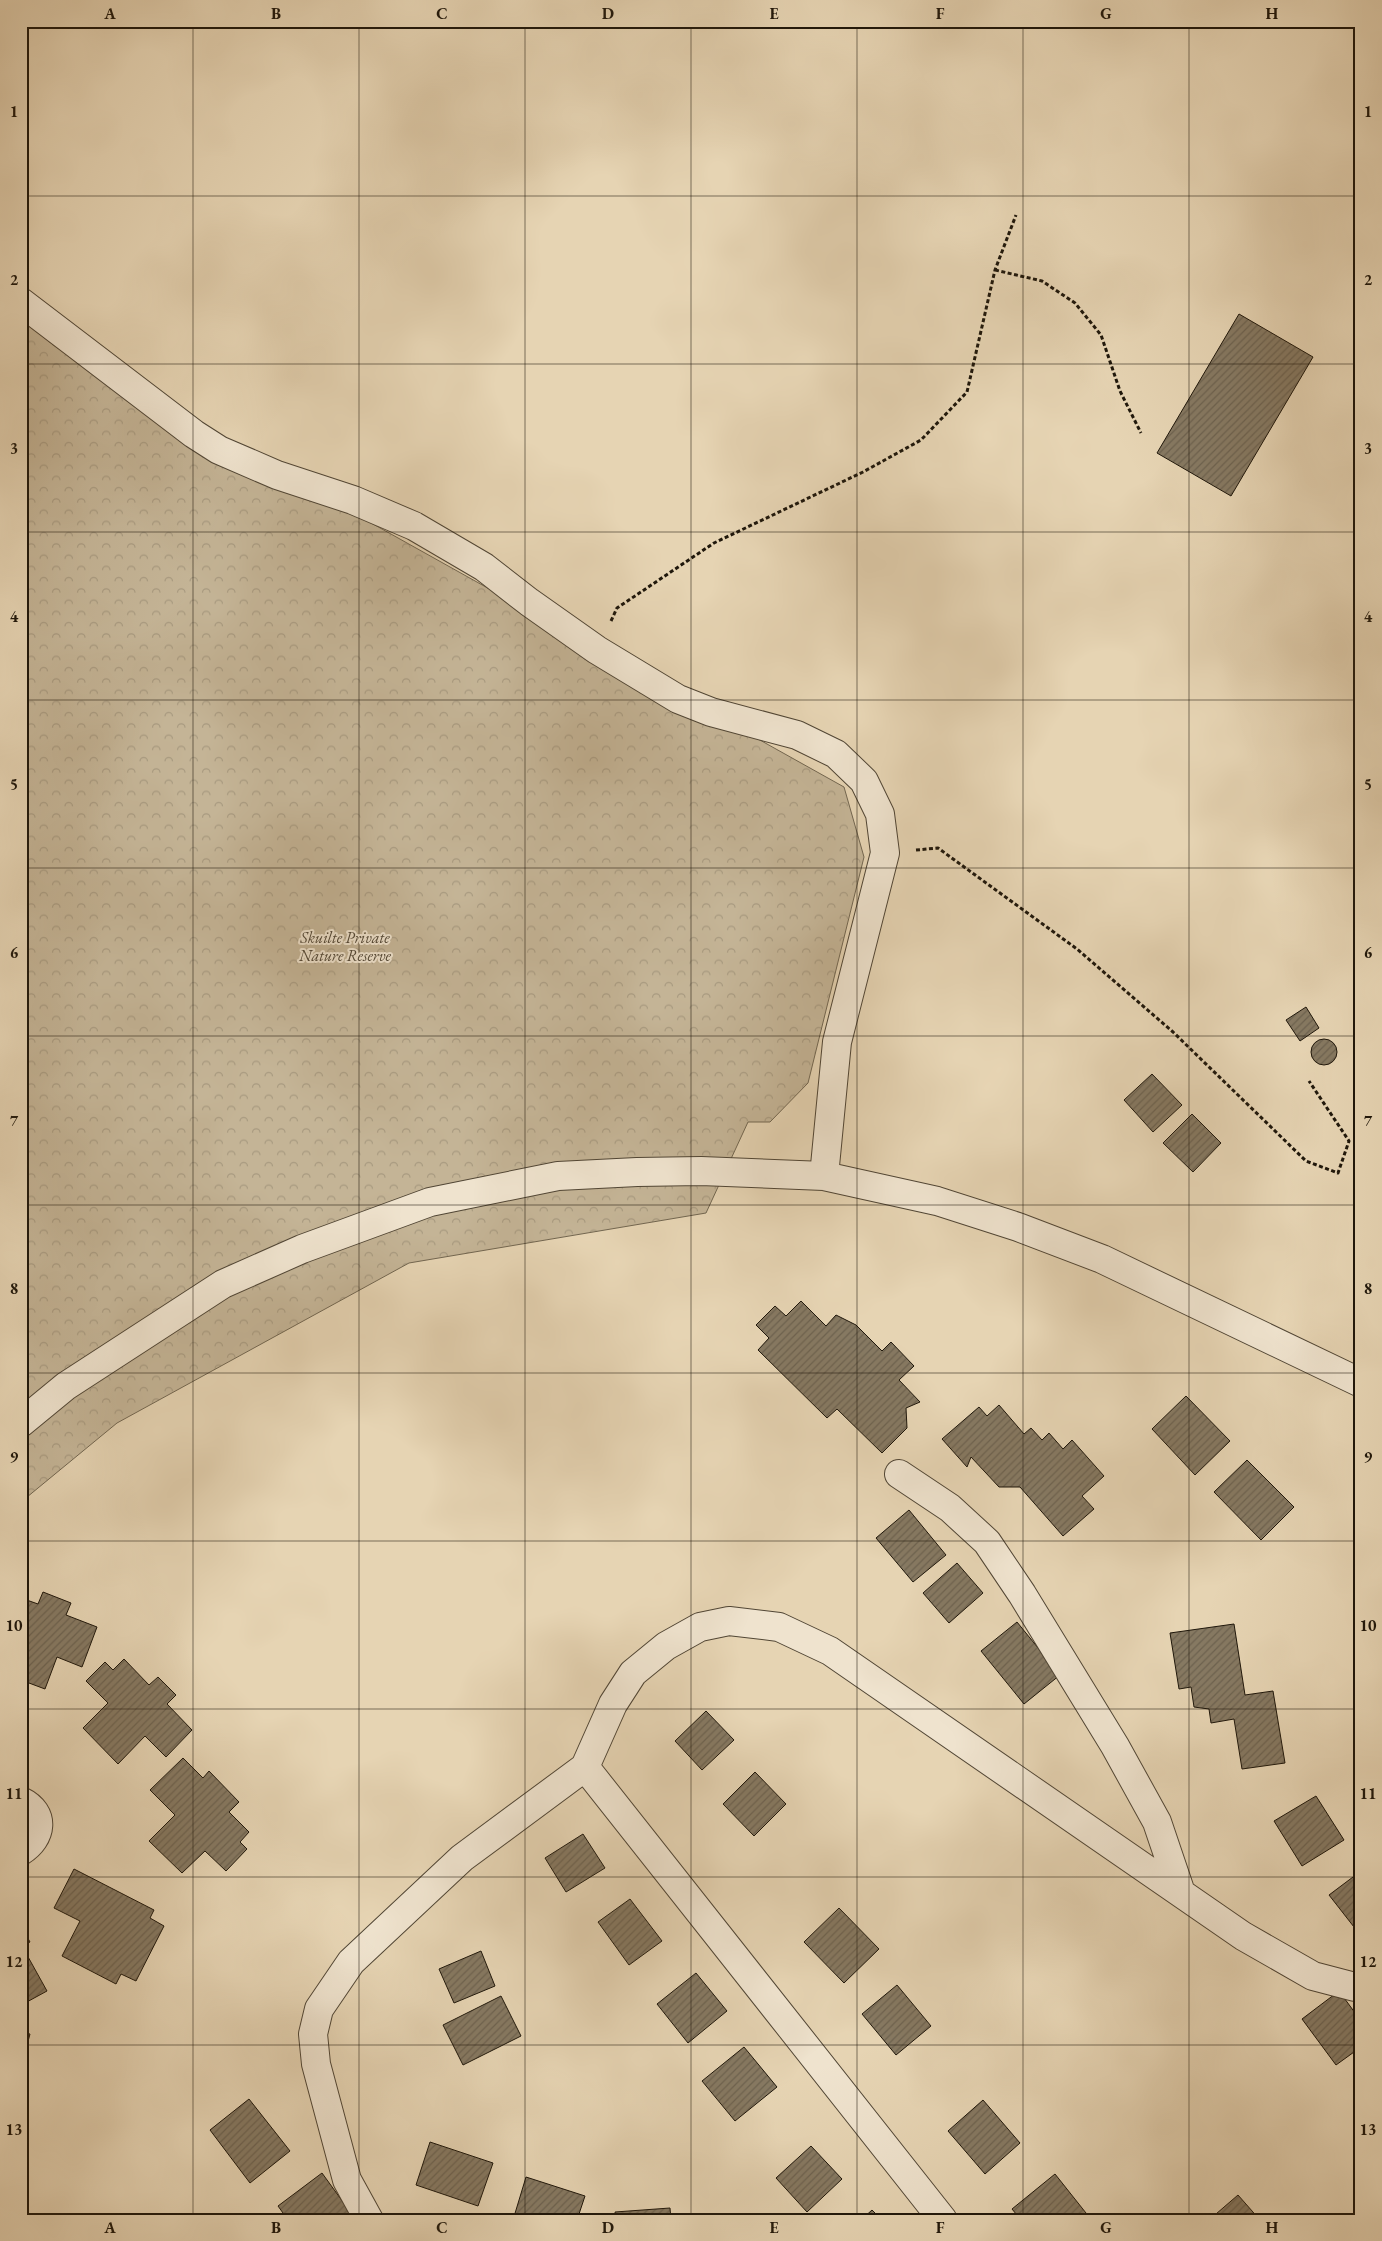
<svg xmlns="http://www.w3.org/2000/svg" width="1382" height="2241" font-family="'EB Garamond',serif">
<defs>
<pattern id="forest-crowns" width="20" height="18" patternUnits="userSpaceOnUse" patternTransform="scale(1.25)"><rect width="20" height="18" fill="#c4b496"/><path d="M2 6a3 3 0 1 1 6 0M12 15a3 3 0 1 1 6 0" fill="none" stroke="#a89a80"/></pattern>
<pattern id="building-hatch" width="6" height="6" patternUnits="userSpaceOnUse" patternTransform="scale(1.25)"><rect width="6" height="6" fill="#867962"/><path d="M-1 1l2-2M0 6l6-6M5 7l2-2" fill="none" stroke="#6d624f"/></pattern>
</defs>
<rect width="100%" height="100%" fill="#e6d4b3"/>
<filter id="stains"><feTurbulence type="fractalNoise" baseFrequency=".004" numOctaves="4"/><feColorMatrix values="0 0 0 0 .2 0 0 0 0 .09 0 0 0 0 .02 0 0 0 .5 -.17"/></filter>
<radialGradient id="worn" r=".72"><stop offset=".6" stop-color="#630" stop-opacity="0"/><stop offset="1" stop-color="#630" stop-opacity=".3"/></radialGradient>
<path fill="url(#forest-crowns)" stroke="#726650" d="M21,319L56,347L844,787L864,857L808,1083L770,1122H748L706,1213L409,1263L117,1423L21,1502Z"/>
<path fill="url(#building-hatch)" stroke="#1f170b" d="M1239,314L1313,357L1231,496L1157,453Z
M1306,1007L1319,1028L1300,1041L1286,1020Z
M1311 1052a13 13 0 1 1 26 0a13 13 0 1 1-26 0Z
M1152,1074L1182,1105L1153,1132L1124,1100Z
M1192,1114L1221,1143L1193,1172L1163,1143Z
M801,1301L826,1326L836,1315L856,1325L882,1351L891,1342L914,1366L899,1380L920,1402L906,1408L907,1428L882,1453L837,1409L827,1418L758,1350L769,1338L756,1325L775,1306L786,1316Z
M1186,1396L1230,1441L1195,1475L1152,1429Z
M999,1405L1024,1434L1031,1428L1042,1440L1049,1433L1063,1449L1072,1440L1104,1476L1082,1496L1094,1509L1063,1536L1020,1487H999L971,1457L967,1467L942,1439L979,1407L987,1416Z
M1247,1460L1294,1507L1261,1540L1214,1492Z
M909,1510L946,1555L913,1582L876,1538Z
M957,1563L983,1593L949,1623L923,1593Z
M43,1592L71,1603L66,1615L97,1627L82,1667L57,1657L45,1689L21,1680V1598L38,1604Z
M1017,1622L1060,1675L1024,1704L981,1651Z
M1234,1624L1245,1695L1273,1691L1285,1763L1242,1769L1234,1719L1211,1723L1209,1709L1194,1707L1191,1687L1179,1689L1170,1633Z
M124,1659L149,1685L158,1677L176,1695L167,1704L192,1730L166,1757L145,1736L118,1764L83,1728L108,1703L86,1681L105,1662L113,1670Z
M706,1711L734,1740L702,1770L675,1741Z
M183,1758L203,1778L209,1771L239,1802L229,1812L249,1832L240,1842L247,1849L226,1871L205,1851L182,1873L149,1841L175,1815L150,1790Z
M755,1772L786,1804L754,1836L723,1804Z
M1316,1796L1344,1840L1302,1866L1274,1821Z
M583,1834L605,1868L566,1892L545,1858Z
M74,1869L154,1910L150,1918L164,1926L136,1981L121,1974L116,1984L62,1956L80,1921L54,1908Z
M1361,1871V1936L1329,1895Z
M630,1899L662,1941L629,1965L598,1922Z
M839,1908L879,1949L844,1983L804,1942Z
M21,1926L30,1942L22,1946L47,1991L25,2003L21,1997Z
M481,1951L495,1986L454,2003L439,1969Z
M696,1973L727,2011L688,2043L657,2004Z
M897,1985L931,2026L896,2055L862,2014Z
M1339,1991L1361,2021V2047L1336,2065L1302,2019Z
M501,1996L521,2036L463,2065L443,2025Z
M21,2032L30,2034L23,2060L21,2059Z
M744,2047L777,2087L735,2121L702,2081Z
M249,2099L290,2151L250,2183L210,2130Z
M983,2100L1020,2143L985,2174L948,2131Z
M430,2142L493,2163L478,2206L416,2185Z
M811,2146L842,2179L807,2212L776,2178Z
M322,2173L356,2220H288L278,2206Z
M1055,2174L1086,2213L1078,2220H1021L1012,2209Z
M526,2177L585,2196L577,2220H513Z
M1238,2195L1260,2220H1209Z
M670,2208L671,2220H616L615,2212Z
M872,2210L882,2220H861Z"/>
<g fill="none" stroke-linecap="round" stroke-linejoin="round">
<defs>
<path id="street" d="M21,302L194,434L219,450L277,475L353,500L414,526L484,567L529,602L597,650L678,699L711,712L797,735L836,754L864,781L880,814L885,853L837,1042L824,1176
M21,1423L66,1386L223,1284L302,1249L430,1202L558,1176L637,1172L701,1171L824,1176L937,1201L1018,1227L1102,1259L1361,1383
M899,1474L950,1508L987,1542L1022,1594L1115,1746L1157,1822L1181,1893
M21,1801C46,1813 42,1838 21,1851
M369,2220L347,2180L316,2064L313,2034L319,2009L351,1962L462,1858L585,1767
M943,2220L585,1767L613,1704L633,1673L666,1646L700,1627L729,1621L779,1627L830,1651L1243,1936L1313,1976L1355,1987L1361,1986"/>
</defs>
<use href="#street" stroke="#514635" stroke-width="30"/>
<path stroke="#1f170b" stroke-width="3" stroke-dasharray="4 2.5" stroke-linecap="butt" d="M995,270L1042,281L1075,303L1101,335L1120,391L1141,433
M611,621L617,608L714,543L863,472L921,440L967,392L995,270L1016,215
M916,850L938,848L1077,949L1173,1032L1306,1161L1338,1173L1349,1141L1309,1081"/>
<use href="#street" stroke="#efe3ce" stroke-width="28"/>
</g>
<path fill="none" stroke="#1f170b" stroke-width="1" stroke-opacity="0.55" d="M193,21V2220M359,21V2220M525,21V2220M691,21V2220M857,21V2220M1023,21V2220M1189,21V2220M21,196H1361M21,364H1361M21,532H1361M21,700H1361M21,868H1361M21,1036H1361M21,1205H1361M21,1373H1361M21,1541H1361M21,1709H1361M21,1877H1361M21,2045H1361"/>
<g text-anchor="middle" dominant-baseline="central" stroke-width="4" stroke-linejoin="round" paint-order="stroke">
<g font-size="16" font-style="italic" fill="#514635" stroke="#efe3ce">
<text x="345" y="937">Skuilte Private<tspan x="345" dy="18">Nature Reserve</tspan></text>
</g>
</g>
<rect width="1382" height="2241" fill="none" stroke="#e6d4b3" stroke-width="55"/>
<rect x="28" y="28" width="1326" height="2186" fill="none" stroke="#1f170b" stroke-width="2"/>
<g font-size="16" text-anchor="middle" font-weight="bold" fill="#1f170b">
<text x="110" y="19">A</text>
<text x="276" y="19">B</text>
<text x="442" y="19">C</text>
<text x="608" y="19">D</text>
<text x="774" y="19">E</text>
<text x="940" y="19">F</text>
<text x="1106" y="19">G</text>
<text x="1272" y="19">H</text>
<text x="14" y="117">1</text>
<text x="1368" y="117">1</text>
<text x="14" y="285">2</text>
<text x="1368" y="285">2</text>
<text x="14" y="454">3</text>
<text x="1368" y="454">3</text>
<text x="14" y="622">4</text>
<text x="1368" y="622">4</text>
<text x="14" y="790">5</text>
<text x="1368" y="790">5</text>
<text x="14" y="958">6</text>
<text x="1368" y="958">6</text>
<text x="14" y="1126">7</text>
<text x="1368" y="1126">7</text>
<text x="14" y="1294">8</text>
<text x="1368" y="1294">8</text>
<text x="14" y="1462">9</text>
<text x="1368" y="1462">9</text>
<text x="14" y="1631">10</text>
<text x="1368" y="1631">10</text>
<text x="14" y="1799">11</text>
<text x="1368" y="1799">11</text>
<text x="14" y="1967">12</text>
<text x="1368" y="1967">12</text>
<text x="14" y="2135">13</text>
<text x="1368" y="2135">13</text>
<text x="110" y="2233">A</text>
<text x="276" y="2233">B</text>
<text x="442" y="2233">C</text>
<text x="608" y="2233">D</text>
<text x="774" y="2233">E</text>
<text x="940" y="2233">F</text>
<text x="1106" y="2233">G</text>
<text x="1272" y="2233">H</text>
</g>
<rect width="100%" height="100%" filter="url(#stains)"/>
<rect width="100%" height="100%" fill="url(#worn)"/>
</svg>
